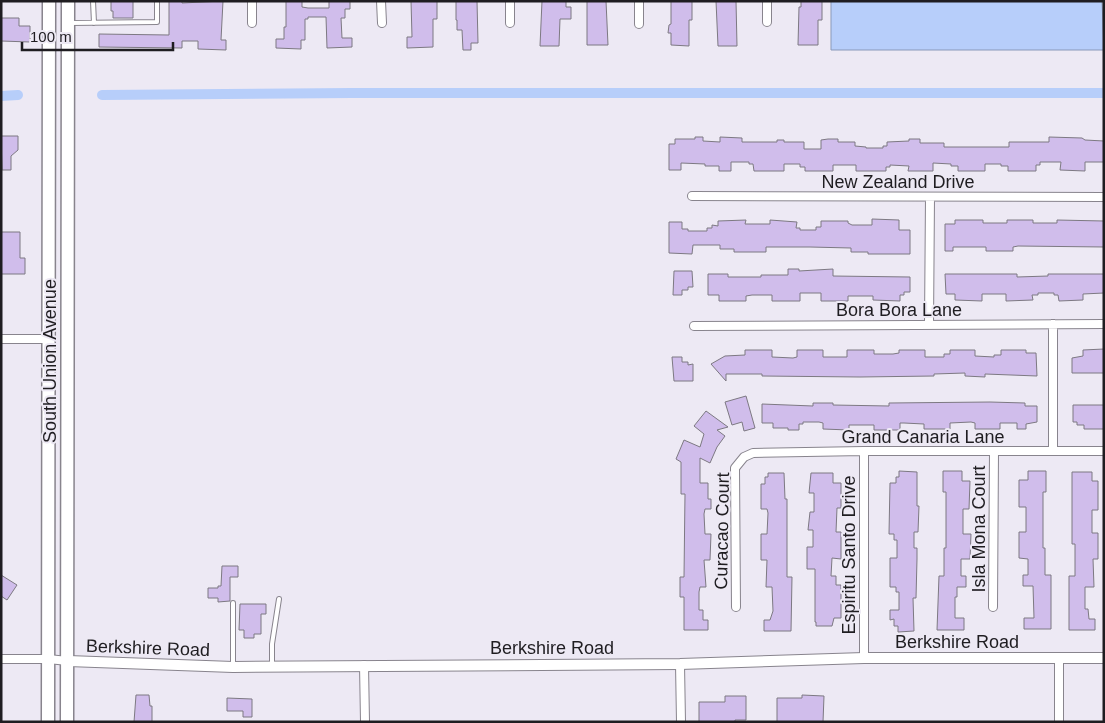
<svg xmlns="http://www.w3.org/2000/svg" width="1105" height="723" font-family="Arial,sans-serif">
<rect width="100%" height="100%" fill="#ede9f4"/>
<path fill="#b7cefa" stroke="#8999b9" d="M831,1H1102L1104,50H831Z"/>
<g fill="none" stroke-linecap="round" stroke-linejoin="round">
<path stroke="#b7cefa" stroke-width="10" d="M102,95L352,93H1104
M1,96L18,95"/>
</g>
<path fill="#d0bdeb" stroke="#7d7982" d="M111,1H133V18H113V11H111Z
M169,1H182V3L223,1L221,40H226V50L198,49V41H182V48L99,47V34L169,35Z
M286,1H302V7L308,8H329V1H350V9H345V18H341L342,38H352V47L327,48L326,17H308V19H305V40H301V49L276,48V39H284V27H286Z
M411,1H437V19H433V47L407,48V37H412Z
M456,1H477L478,43H471V50H463L462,30H457V20H456Z
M542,1H566V7H571V19H560L559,46H540Z
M587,1H606L608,45H587Z
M671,1H692V20H689V46L671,45V33H668L669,25L671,24Z
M716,1H736L737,46H718Z
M801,1H822V20H818V45H798L799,7H801Z
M1,18H19V26H30V42L1,41Z
M1,136H18V150L11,156V170H2Z
M695,137H703V141L720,142V137L742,138V142H777V140H784V142H804V149H821V140L828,139H838V142H855V146L866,147V148H883V146H887V142L909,141V139H920V143H944V147H1009V142H1049V137L1082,138L1085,140L1104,141V162H1085V171L1060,170L1061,162H1040V165H1036V171H1008V166H1001V164H985V171H958V166H951V164L933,163V171H908L909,166L890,165V167H886V171H856V165H833V171H805V167H800V164H784V171H754L753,164H749V162H731V171H719V166H705V164L681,163V170H669V144H675V139H695Z
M872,219L899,220V230H910V254H868V252H851V248L810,247H766V252H734V249H720V245H693L692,254L669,253V222H682V229H688V231H707V228H712V225L718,226V221L746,220L745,224H770V220L797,222L796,228H800V230H816V227H821V221H848V223L852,225H872Z
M955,220H983V223H1007V220H1033V223H1057V220L1104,221V247L1018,246L1013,247V251H986V247H953V251H945V224H955Z
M1,232H20V258H25V274H1Z
M788,269H799V271L833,269V276L910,277V292H904V295H900V301L873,300V296H848V301H821V293H800V301H772V295H752L746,296V301H719V295H708V274H728V277H761V275H788Z
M674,271H692L693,287H688V290H682V295H673Z
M945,274H1017V277L1048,276V274H1104V293L1083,294V300L1059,301L1058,295H1054V293H1038V295H1032L1033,300L1006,301V294H982V301L955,300V294H946Z
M1104,349V373H1072V358L1083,356V350Z
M745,350H772V357L793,358L797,357V350H823V357H847V350H874V354H893L899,353V350H925V357H944V354H950V350H975V356L994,357V355H1001V350H1026V353H1036L1037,376L985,374V377L965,376V373L934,374V376L860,377L762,376V374H726V381L711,364L725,356L745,355Z
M672,357H682V362H688V365L693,364V381H674Z
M746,396L755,428L744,431L742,422L732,425L725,402Z
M990,402L1025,403V406H1037V422L1026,424V429H1017V423H1000V429H975V423L971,422L950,423V429H924V424L904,423H900V430H874V425H849V430L823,429V423L819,422H803V424H799V430H788V428H773V423H762V404L813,406V403H833V405L889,406V403Z
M1073,405H1104V429H1084V425H1077V422H1073Z
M706,411L728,427L717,430L725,436L717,447L710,463L700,458V483H708V499H711V509H705L704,514L705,534H711L710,560H704L706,587H700L699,592V610H703V620H708V630H684V597H680V577H684L685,494H681V462L676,459L684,440L700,447L704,434L694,426Z
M899,471L917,472V506H919L918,532H914V548H917V559L916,598H913L914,631L898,632V626H894V619L890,620V610H899V592H896V587H890V558H897V540H894V534H889L890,483H896V477H899Z
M943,471H962V481H970L969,509H963V534H971L970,559H961V576H966V587H957V597H955V618H964V630H937L939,576H944V548H946V492H943Z
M1028,471H1046V492H1043V548H1045V575H1051V629H1024V618H1034L1033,586H1023V575H1028V559L1019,558V532H1026V507H1019V480H1028Z
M1072,472H1092V481H1098V510H1092V533H1098V559H1093L1094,587H1085V609H1088L1089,619H1095V630H1069V576H1075V544H1072Z
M768,473H784L785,499H787V577H792L791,631H764V620H770L773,611L772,587H766L767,560H761V534H767L768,513L767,509H761V484H765V477H768Z
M811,473H833V483H841V508H837L836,532H841V559L832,558L831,576H836V585H841V618H834L832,626H816V622H815V569H807V547H813V530H808L810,512H814V493H809Z
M222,566H238V577H230V601L218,602V598H208V588H218V586H221Z
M1,575L17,585L7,600L1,596Z
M240,604H266V614H261V634H254V638H244V630H239Z
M136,695H149L150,706H152V722H134Z
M802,695L824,696L823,722H777V698H802Z
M725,696H746V720H735V722H699V702H725Z
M227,698L252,699V717H243V711H227Z"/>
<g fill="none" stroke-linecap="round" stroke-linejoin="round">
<defs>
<path id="service" d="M93,1L94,23
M70,23L157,22V1
M233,603V667
M272,667V644L279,599"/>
<path id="minor" d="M252,1V23
M381,1L382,23
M510,1V23
M639,1V24
M767,1V22
M692,196L1104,197
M1053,324V451
M929,325L930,197
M694,326L1104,324
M1,339H49
M864,451V658
M736,607L735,468L744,457L753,453L864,451H1104
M993,607L994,451
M1,659H48L68,661
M680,664L681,722
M364,665L365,722
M1059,722V658"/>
<path id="tertiary" d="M68,661L233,667L680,664L864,658H1104"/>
<path id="primary" d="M48,722L49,1
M67,722L68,1"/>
</defs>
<use href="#service" stroke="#88848d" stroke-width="6"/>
<use href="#minor" stroke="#88848d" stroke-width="10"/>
<use href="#tertiary" stroke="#88848d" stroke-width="12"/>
<use href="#primary" stroke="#88848d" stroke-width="15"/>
<use href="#service" stroke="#fff" stroke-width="4"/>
<use href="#minor" stroke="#fff" stroke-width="8"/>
<use href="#tertiary" stroke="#fff" stroke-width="10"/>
<use href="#primary" stroke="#fff" stroke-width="12"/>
</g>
<g text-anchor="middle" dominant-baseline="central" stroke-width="4" stroke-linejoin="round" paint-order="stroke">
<g font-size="18" fill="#1f1d21" stroke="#ede9f4">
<text x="898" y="182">New Zealand Drive</text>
<text x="899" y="310">Bora Bora Lane</text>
<text transform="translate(50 361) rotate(-90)">South Union Avenue</text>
<text x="923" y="437">Grand Canaria Lane</text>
<text transform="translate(979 529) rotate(-90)">Isla Mona Court</text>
<text transform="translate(722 531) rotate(-89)">Curacao Court</text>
<text transform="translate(849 555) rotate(-90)">Espiritu Santo Drive</text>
<text x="957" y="642">Berkshire Road</text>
<text transform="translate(148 648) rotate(2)">Berkshire Road</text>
<text x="552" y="648">Berkshire Road</text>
</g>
</g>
<rect width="1105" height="723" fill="none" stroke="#1f1d21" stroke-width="5"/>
<path d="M22 42v8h151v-8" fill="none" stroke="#1f1d21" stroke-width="2.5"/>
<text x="30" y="42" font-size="15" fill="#1f1d21" stroke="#ede9f4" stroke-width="4" paint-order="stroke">100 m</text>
</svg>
